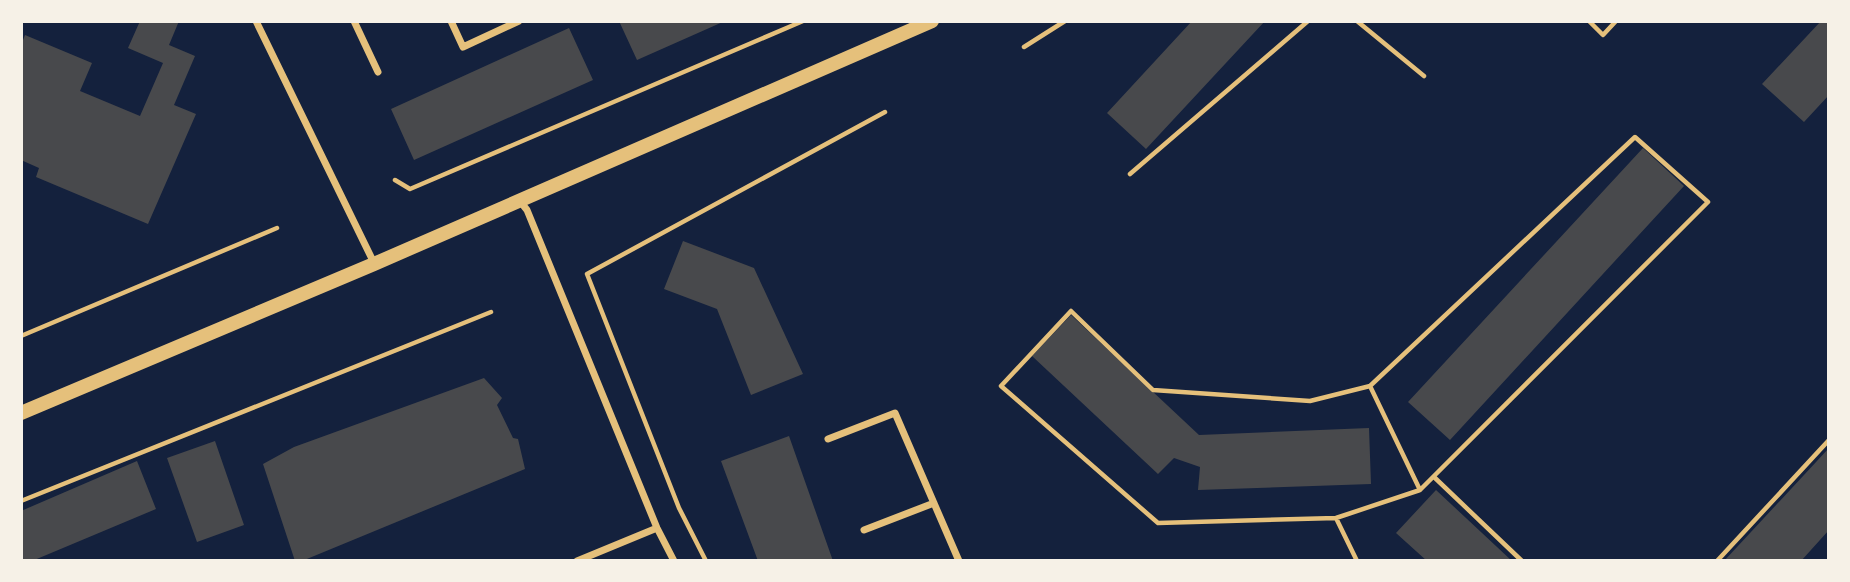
<svg xmlns="http://www.w3.org/2000/svg" width="1850" height="582" font-family="'IBM Plex Sans',sans-serif">
<rect width="100%" height="100%" fill="#14213d"/>
<path fill="#48494c" d="M140,21H179L169,45L195,56L174,105L196,114L148,224L36,177L39,168L21,160V45L25,35L92,63L80,91L140,116L163,63L128,48Z
M619,21H725L637,60Z
M1192,21H1265L1146,149L1107,113Z
M1821,21H1829V95L1804,122L1762,84Z
M569,28L593,80L414,160L391,109Z
M1643,148L1684,186L1450,440L1408,402Z
M683,241L754,268L803,374L751,395L717,309L664,289Z
M1071,315L1199,435L1369,428L1371,484L1198,490L1200,467L1174,458L1158,474L1032,356Z
M484,378L502,398L497,405L513,438L518,439L525,469L302,561H295L263,464L294,447Z
M789,436L833,561H758L721,461Z
M215,441L244,525L197,542L167,458Z
M1829,448V530L1801,561H1724Z
M137,461L156,509L32,561H21V511Z
M1436,490L1512,561H1427L1396,533Z"/>
<g fill="none" stroke-linecap="round" stroke-linejoin="round">
<path stroke="#e5c07b" stroke-width="4.5" d="M1357,21L1424,76
M1589,21L1603,35L1616,21
M1024,47L1065,21
M1635,137L1708,202L1420,490L1336,518L1158,523L1001,386L1071,311L1153,390L1310,401L1370,386Z
M1130,174L1308,21
M395,180L410,189L803,21
M21,336L277,228
M1370,386L1420,490
M1434,477L1522,561
M21,501L491,312
M1336,518L1357,561
M706,561L679,508L587,274L885,112
M1717,561L1829,440"/>
<path stroke="#e5c07b" stroke-width="7" d="M256,21L374,263
M354,21L378,72
M451,21L463,47L519,21
M519,200L527,210L657,528L674,561
M828,439L895,413L959,561
M864,530L934,503
M577,561L657,528"/>
<path stroke="#e5c07b" stroke-width="14" d="M21,413L374,264L932,21"/>
</g>
<rect width="1850" height="582" fill="none" stroke="#f6f1e7" stroke-width="46"/>
</svg>
